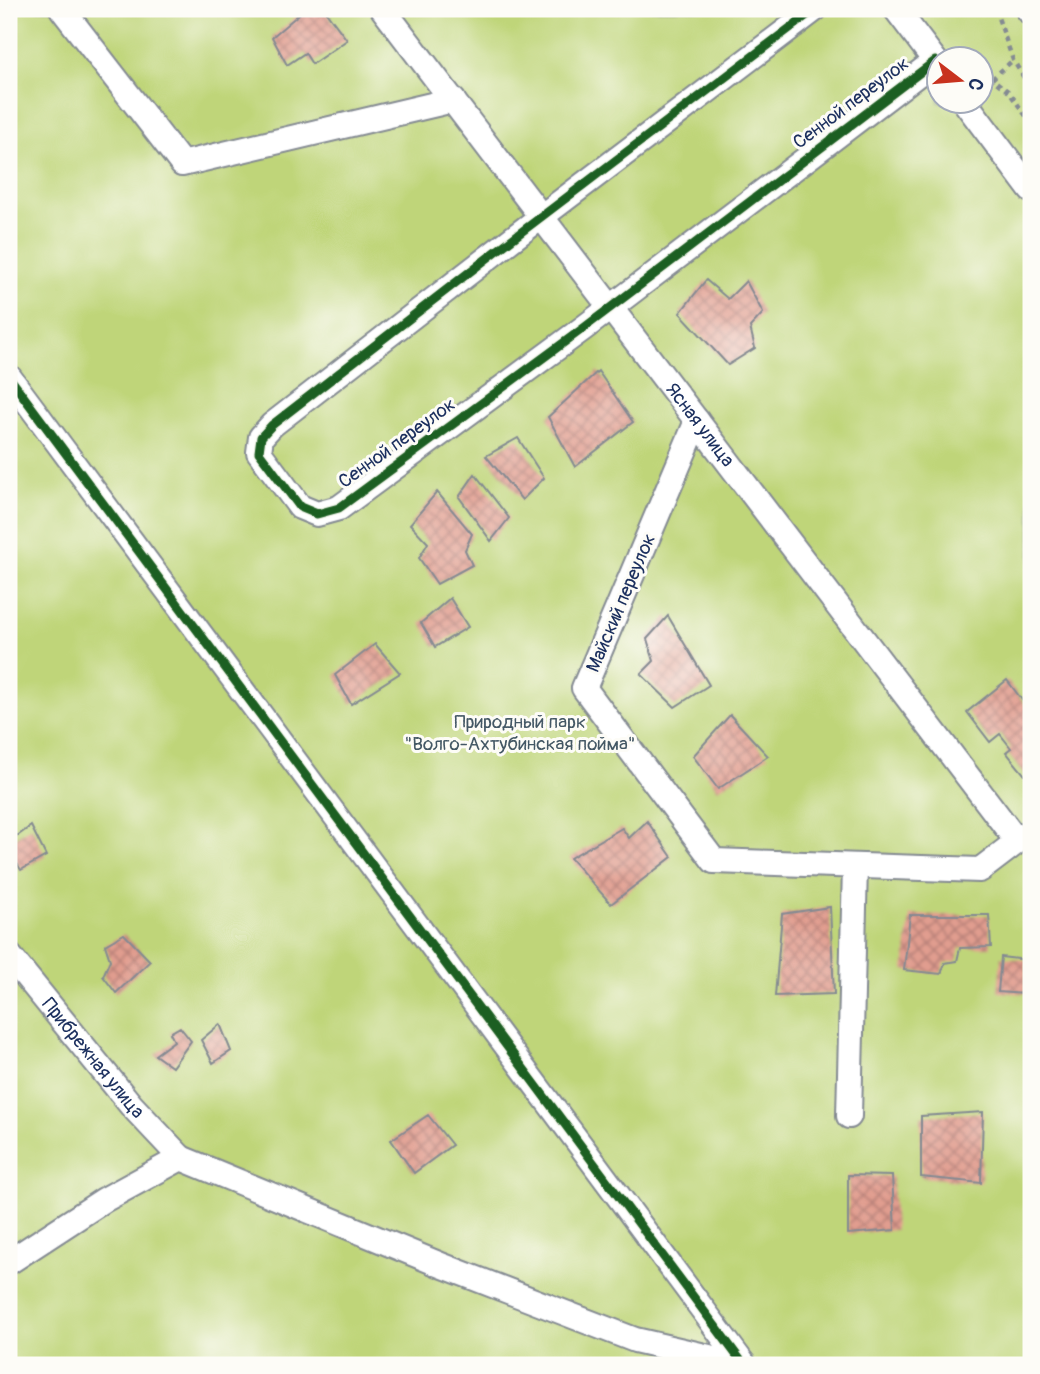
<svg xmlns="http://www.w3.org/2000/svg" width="1040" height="1374" font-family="Pangolin,sans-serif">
<defs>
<pattern id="building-cross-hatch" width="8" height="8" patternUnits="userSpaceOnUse" patternTransform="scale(1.75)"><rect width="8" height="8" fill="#e19d8f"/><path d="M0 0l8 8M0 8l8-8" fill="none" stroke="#b68078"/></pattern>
</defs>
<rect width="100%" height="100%" fill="#fdfcf7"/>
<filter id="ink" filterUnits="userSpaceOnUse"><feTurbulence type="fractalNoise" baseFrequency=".0143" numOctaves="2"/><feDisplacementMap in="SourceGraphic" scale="14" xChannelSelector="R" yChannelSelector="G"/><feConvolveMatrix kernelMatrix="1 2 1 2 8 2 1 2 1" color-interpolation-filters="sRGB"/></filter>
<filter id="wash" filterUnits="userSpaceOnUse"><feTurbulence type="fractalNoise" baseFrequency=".00686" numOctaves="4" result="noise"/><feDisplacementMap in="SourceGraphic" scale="28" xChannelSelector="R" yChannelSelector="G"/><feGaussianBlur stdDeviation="1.57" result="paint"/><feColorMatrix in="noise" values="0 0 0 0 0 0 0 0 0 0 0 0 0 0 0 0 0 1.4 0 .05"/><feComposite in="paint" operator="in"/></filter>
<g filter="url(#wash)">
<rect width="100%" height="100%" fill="#eee5c7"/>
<path fill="#bfd579" stroke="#6d826c" stroke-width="2" fill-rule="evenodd" d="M9,9H1031V1365H9ZM939,60H981V102H939Z"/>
<g id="blocks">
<path fill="url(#building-cross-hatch)" d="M305,9H324L347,40L312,64L305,53L287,65L272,37Z
M706,280L728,299L746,281L763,313L750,327L755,348L728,365L680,313Z
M598,371L633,422L575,467L548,417Z
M518,438L544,478L522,500L486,456Z
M475,474L509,518L491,541L459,497Z
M437,492L472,534L465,550L472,565L437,584L419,558L428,543L410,524Z
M450,598L468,627L435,647L421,623Z
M668,616L709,685L675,707L641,674L654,661L647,639Z
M375,644L400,673L351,704L335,675Z
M1007,680L1031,712V777L1028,779L1006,752L1011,748L1000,734L990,742L967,712Z
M730,715L768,756L718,789L693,756Z
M647,821L672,857L611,904L570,858L622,828L629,838Z
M31,826L46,856L21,870L9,851V842Z
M830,907L834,994L775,996L782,914Z
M910,915H989L991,947L960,948L957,961L945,963L941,974L904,970Z
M124,934L150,961L116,993L103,976L110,960L105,945Z
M1001,957L1027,960L1025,994L998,992Z
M220,1024L231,1051L213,1063L201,1040Z
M180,1027L191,1041L172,1067L155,1055L174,1041L170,1033Z
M983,1112L981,1183L921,1177V1116Z
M428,1115L452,1145L414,1173L391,1140Z
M848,1175L892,1176L895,1230L848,1234Z"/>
</g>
</g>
<g filter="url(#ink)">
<use href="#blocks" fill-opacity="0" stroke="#848a92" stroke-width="2"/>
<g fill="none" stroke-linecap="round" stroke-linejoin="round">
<defs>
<g id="minor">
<path d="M62,9L182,164L453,100"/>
<path id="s1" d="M383,9L1017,841"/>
<path d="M815,9L516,236L272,425L261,437L259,452L300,507L317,514L339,508L585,327L935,61"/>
<path d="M896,9L939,66"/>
<path d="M1028,9L1031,13"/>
<path d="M965,102L1031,190"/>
<path d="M9,377L744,1365"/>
<path d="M697,421L584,688L714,861L980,870L1031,831"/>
<path id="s2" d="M9,955L131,1105L181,1158"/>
<path d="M849,1116L855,866"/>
<path d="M9,1262L104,1200L181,1158L441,1265L635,1340L744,1365"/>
</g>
</defs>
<use href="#minor" stroke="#848a92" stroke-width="28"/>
<path stroke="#848a92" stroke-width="4.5" stroke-dasharray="5 5" stroke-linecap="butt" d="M995,9L1013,60L1031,89
M981,70L1009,92L1031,123
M992,79L1013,60"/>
<use href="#minor" stroke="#fff" stroke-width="24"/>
<defs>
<path id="cycleway" d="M815,9L516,236L272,425L261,437L259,452L300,507L317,514L339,508L585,327L935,61
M9,377L744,1365"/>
</defs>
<use href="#cycleway" stroke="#fdfcf7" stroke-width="13"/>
<use href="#cycleway" stroke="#1b5e20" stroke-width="9"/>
</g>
</g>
<g text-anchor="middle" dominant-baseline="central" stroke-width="6" stroke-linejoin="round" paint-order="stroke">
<g font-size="19" fill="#1b2f5e" stroke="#fdfcf7">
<text transform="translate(851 103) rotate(-37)">Сенной переулок</text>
<text stroke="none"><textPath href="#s1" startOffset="523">Ясная улица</textPath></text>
<text transform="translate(397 443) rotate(-36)">Сенной переулок</text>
<text transform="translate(621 603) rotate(-67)">Майский переулок</text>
<text stroke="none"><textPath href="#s2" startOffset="133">Прибрежная улица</textPath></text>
</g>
<g font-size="19" fill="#445865" stroke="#fdfcf7">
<text x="520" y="722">Природный парк<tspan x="520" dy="22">"Волго-Ахтубинская пойма"</tspan></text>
</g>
</g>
<rect width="1040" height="1374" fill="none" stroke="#fdfcf7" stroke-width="35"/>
<g transform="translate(960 80) rotate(106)"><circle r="33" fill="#fdfcf7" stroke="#a3aaba" stroke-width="2"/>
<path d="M0-5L12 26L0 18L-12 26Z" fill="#c8321e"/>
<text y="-10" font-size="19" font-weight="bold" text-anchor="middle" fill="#1b2f5e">С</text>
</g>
</svg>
